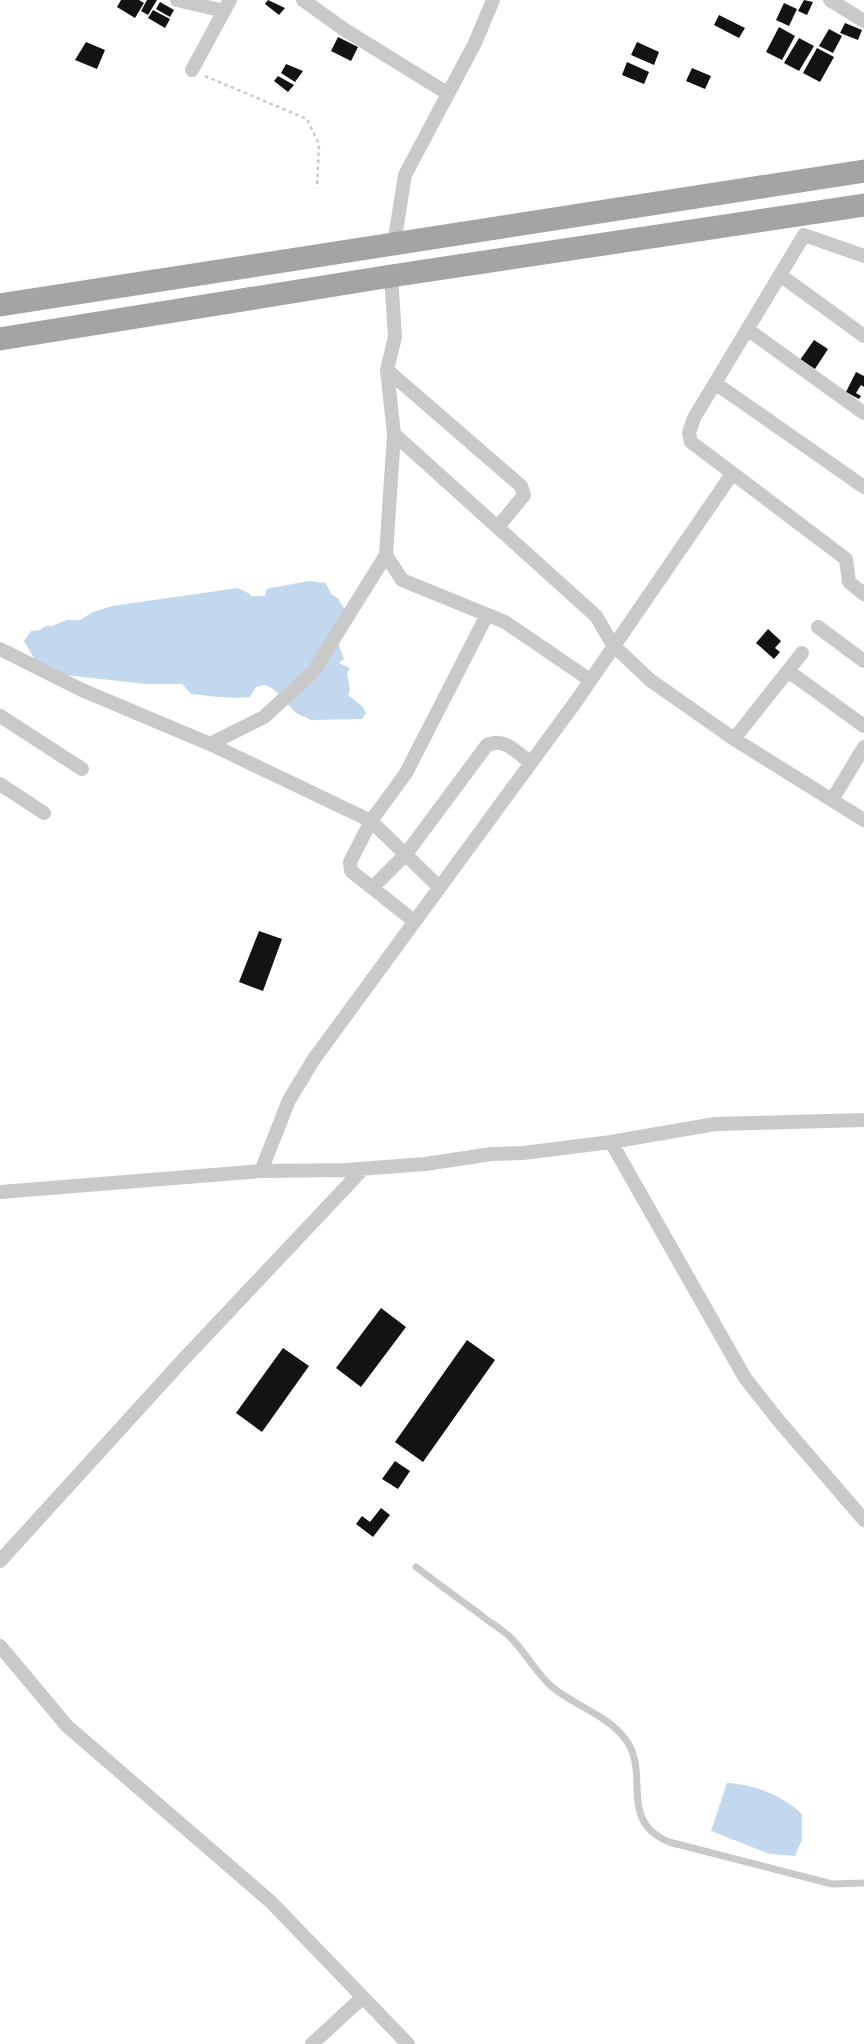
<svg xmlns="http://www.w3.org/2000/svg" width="864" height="2044" font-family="Inter,sans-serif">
<rect width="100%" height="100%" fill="#fff"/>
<path fill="#c2d8ee" d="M309,581L326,583L331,594L339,599L340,603L343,606L345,613L339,646L344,659L339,663L350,668L347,673L350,690L348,695L363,707L366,713L362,719L310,720C307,717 304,717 300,715C288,709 282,691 265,685L256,687L250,697C230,699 211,696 191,694L182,684H146L64,675L37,663L24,641L31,631L40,630L46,626H52L67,620H80L93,612L112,606L238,588L250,594L251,596H265L266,590L270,588Z
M727,1783C754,1784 783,1796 802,1814V1840L795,1856L770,1854L711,1831Z"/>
<path fill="#131313" d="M121,0H139L144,3L135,18L117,7Z
M147,0H157L148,15L141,11Z
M268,0L285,8L279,15L265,4Z
M804,0L813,2L807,15L798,11Z
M160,2L174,10L170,17L156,9Z
M784,3L797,9L789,26L776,20Z
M153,10L170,19L165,28L148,18Z
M719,15L745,28L739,38L714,25Z
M845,23L862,30L858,40L840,33Z
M779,27L795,36L782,60L766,52Z
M829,29L842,36L833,53L819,46Z
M338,37L358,47L351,61L331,51Z
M799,38L814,46L799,71L784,63Z
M86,42L105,50L97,69L75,60Z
M637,42L659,52L654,65L631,55Z
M817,48L834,57L820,82L803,73Z
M627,62L649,72L644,84L622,75Z
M286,64L303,71L295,82L281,73Z
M692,68L711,76L705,89L686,81Z
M278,76L294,85L288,92L274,81Z
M814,340L828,349L815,369L800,360Z
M856,372L864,376V387L861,385L856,393L861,396L859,399L846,392Z
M768,629L781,641L775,648L780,652L774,659L756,643Z
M259,931L282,939L263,991L239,982Z
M381,1308L406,1327L361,1387L336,1368Z
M467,1340L495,1360L423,1462L395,1442Z
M283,1348L309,1366L262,1432L236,1413Z
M395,1461L410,1471L398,1489L382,1479Z
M381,1508L390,1515L373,1537L356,1524L362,1516L370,1522Z"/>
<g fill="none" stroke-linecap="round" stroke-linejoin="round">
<path stroke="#c9c9c9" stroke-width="2.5" stroke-dasharray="3.5 3.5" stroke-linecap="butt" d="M205,76L307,119L319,144L317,188"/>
<path stroke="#c9c9c9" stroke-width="7" d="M416,1567C437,1583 459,1599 481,1615C490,1623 502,1629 511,1638C526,1653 536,1673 552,1687C575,1706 608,1715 626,1740C651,1775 617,1820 669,1842L832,1884L864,1883"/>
<path stroke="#c9c9c9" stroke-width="14" d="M177,0L224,11
M303,0L345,30L447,93
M830,0L864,21
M192,70L230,0
M394,244L405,175L475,43L493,0
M864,256L804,235L694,418L689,433L691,442L846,559L849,582L864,594
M780,275L864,336
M747,329L864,413
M387,370L521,486L524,495L498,527
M715,383L864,487
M394,434L596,616L613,645L650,680L734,739L864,820
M386,555L402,580L505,622L590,680
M818,627L864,661
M0,649L82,690L210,744L371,821L439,887
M788,671L864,726
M0,716L82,769
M734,739L802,653
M210,744L264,717L313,672L386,555L394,434L387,370L395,337L391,276
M0,784L44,813
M832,800L864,747
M372,888L406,854L487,745C505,737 517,753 531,763
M414,921L351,871L350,862L371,821L406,773L487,615
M611,1142L745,1378L779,1421L864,1520
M261,1171L289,1100L314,1059L577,700L732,474
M0,1192L261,1171L346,1170L425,1164L492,1154L523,1153L611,1142L715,1124L864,1120
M0,1561L182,1361L363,1169
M0,1646L67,1726L271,1902L408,2044
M312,2044L363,1997"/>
<path stroke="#a4a4a4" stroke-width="23" d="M0,305L864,171
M0,339L391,276L864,205"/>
</g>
</svg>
